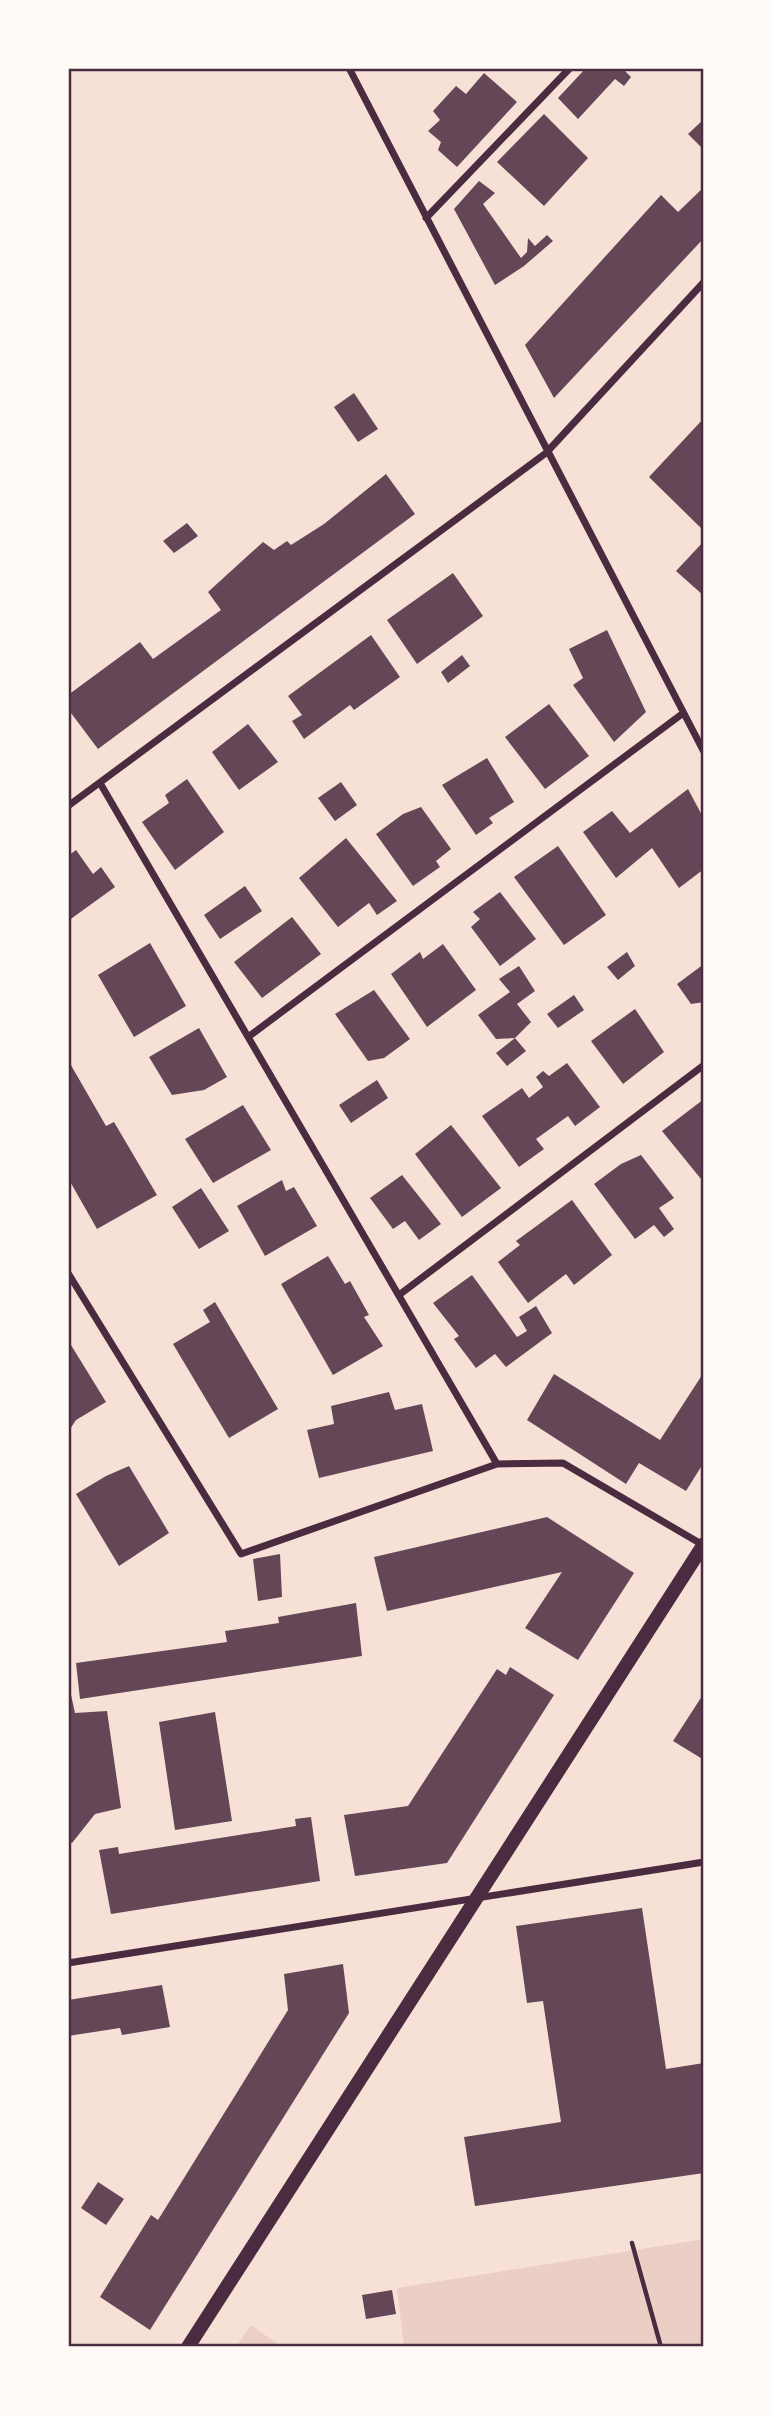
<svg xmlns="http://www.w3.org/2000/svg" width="772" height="2415" font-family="Commissioner,sans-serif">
<rect width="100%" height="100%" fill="#f7e1d7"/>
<path fill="#ebcfc5" d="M704,2239V2347H404L397,2288Z
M251,2325L282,2347H236Z"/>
<path fill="#644757" d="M586,68H622L631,77L624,86L615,79L578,119L558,98Z
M484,73L517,102L457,167L438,150L441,142L428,131L440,120L433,111L456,86L466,94Z
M544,114L588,158L544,206L497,162Z
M704,119V150L688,134Z
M479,181L495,193L483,204L521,258L527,252L528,238L535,246L547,235L553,241L524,266L495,285L454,209Z
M704,187V238L554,398L525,345L661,195L678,212Z
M354,393L378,429L358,442L334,407Z
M704,418V531L649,477Z
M386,474L415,514L98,749L68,709V695L140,642L153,659L221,610L208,592L263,542L274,550L287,541L291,545L324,524Z
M187,523L198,536L174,553L163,541Z
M704,541V596L676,571Z
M453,573L483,616L417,664L387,620Z
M607,630L646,712L614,742L573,685L583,678L569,649Z
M371,635L400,677L354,710L350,705L304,739L292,721L302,715L288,696Z
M462,655L470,666L448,683L441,672Z
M549,704L589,756L545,789L505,737Z
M248,724L278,762L239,790L212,752Z
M487,758L514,802L489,818L493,823L476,835L442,785Z
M187,779L224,832L175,870L142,822L169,803L165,795Z
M341,782L357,805L335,821L318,798Z
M688,789L704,819V869L679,888L652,848L616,878L583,832L612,811L630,833Z
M421,807L451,849L436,861L440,867L413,886L376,834L403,814Z
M346,838L397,901L377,915L369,903L338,927L299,878Z
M558,846L606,915L564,945L514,877Z
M76,850L93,874L101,867L115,887L68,921V856Z
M245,886L262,911L220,939L204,915Z
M500,892L536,939L500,966L471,927L480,919L473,912Z
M292,917L321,954L262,998L234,962Z
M150,943L186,1006L134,1037L98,975Z
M443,944L476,990L427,1027L391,974L420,952L423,959Z
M627,952L635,966L618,980L607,967Z
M704,964V1002L691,1004L677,984Z
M519,966L535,991L517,1004L531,1022L515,1038L496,1039L478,1015L510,992L499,979Z
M374,990L410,1039L384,1058L368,1061L335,1014Z
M574,995L584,1010L558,1028L547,1014Z
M635,1009L664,1052L623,1084L591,1041Z
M199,1028L227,1077L204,1090L172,1095L149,1057Z
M515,1038L526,1051L507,1066L496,1053Z
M68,1060L106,1126L114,1122L157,1195L97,1229L68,1178Z
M567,1063L600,1107L575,1126L568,1116L536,1139L544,1149L519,1167L482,1116L522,1088L529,1098L543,1087L536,1077L543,1071L549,1076Z
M377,1080L388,1098L351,1123L339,1105Z
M704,1099V1176L701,1179L662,1131Z
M243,1105L271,1150L213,1183L185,1139Z
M451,1125L501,1188L462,1217L415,1154Z
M641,1155L674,1198L659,1208L674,1229L664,1237L654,1225L635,1239L594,1184L621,1164Z
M402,1175L441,1224L419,1240L405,1221L393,1229L370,1198Z
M282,1180L286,1191L294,1187L317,1226L265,1256L237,1206Z
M201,1188L229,1231L199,1249L172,1207Z
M572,1200L612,1255L574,1285L566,1274L528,1303L498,1262L520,1245L516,1241Z
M328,1256L345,1284L350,1281L369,1315L364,1317L383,1346L333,1375L281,1284Z
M472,1275L517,1337L527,1331L519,1317L536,1306L552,1333L506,1367L495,1354L476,1368L454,1339L459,1336L433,1303Z
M215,1302L278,1409L229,1438L173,1344L210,1322L203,1310Z
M71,1345L106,1402L76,1420L68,1432V1347Z
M704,1372V1462L686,1491L639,1463L626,1484L527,1420L554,1374L660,1440Z
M389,1392L395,1410L422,1404L433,1451L319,1478L307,1430L334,1424L331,1406Z
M129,1466L169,1533L119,1566L76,1494L106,1476Z
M547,1517L634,1573L578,1660L525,1628L562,1572L387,1611L374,1557Z
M280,1554L282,1597L258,1601L253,1559Z
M356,1603L362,1656L80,1699L76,1663L227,1642L225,1631L279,1623L278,1617Z
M510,1667L554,1695L447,1863L355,1876L344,1815L408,1806L497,1669L506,1675Z
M68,1681L75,1713L107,1711L121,1808L95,1814L72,1843L68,1840Z
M704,1693V1760L673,1741Z
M215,1712L232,1821L175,1830L159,1722Z
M311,1817L320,1881L111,1914L99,1850L118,1847L119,1854L296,1826L295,1819Z
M642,1908L666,2069L704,2063V2173L475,2206L464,2137L561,2122L543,2001L527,2003L516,1926Z
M343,1964L349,2013L150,2330L100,2297L151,2215L158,2220L288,2010L284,1974Z
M162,1985L170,2027L122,2035L120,2028L68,2036V2000Z
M98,2182L124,2199L106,2225L81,2208Z
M392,2290L396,2314L366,2319L362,2295Z"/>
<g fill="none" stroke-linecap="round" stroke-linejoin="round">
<path stroke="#4a2c40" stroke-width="4.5" d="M632,2243L661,2347"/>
<path stroke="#4a2c40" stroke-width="7" d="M349,68L704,752
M426,218L570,68
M100,783L497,1464L563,1463L703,1545
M68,806L546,453L704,282
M248,1037L682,714
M68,1273L241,1554L497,1464
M399,1295L704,1065
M68,1963L704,1862"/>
<path stroke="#4a2c40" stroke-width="14" d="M188,2347L704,1544"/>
</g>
<rect width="772" height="2415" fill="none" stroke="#fffaf5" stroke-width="140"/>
<rect x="70" y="70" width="632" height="2275" fill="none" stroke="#4a2c40" stroke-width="2.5"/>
</svg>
